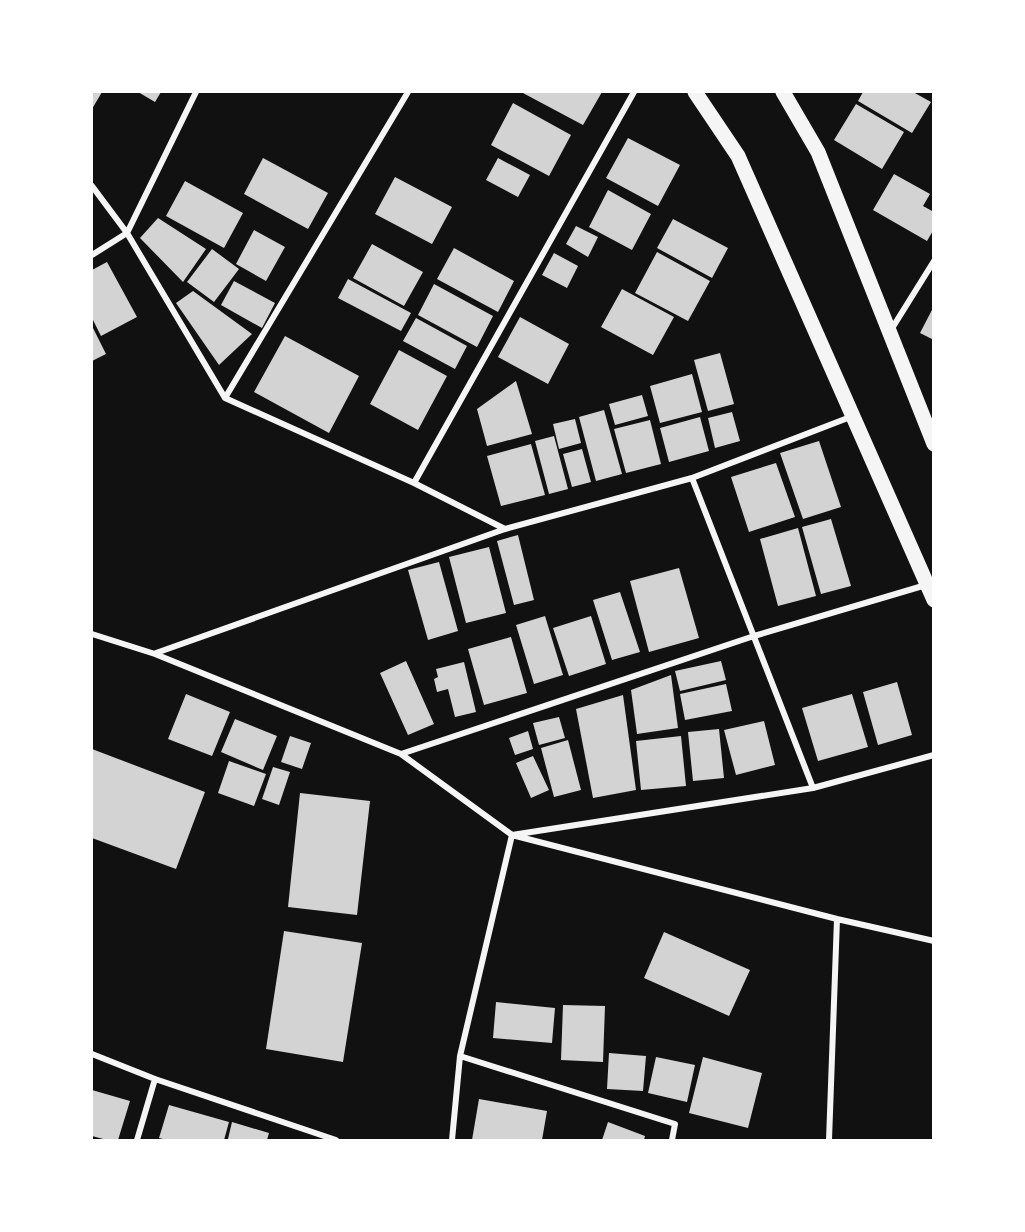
<svg xmlns="http://www.w3.org/2000/svg" width="1025" height="1232" font-family="'Fira Sans',sans-serif">
<rect width="100%" height="100%" fill="#111"/>
<path fill="#d3d3d3" d="M92,92H102L92,109Z
M138,92H161L155,102Z
M521,92H602L583,125Z
M863,92H913L931,102L912,133L858,101Z
M513,103L571,135L549,176L491,145Z
M856,104L904,132L882,169L834,140Z
M628,138L680,165L658,206L606,178Z
M263,158L328,193L308,229L244,194Z
M498,158L530,175L518,197L486,180Z
M894,174L930,194L923,206L934,212V229L927,241L873,210Z
M395,177L452,207L432,244L375,214Z
M185,181L243,213L224,248L166,216Z
M608,190L651,214L632,250L589,227Z
M158,218L206,249L183,282L140,238Z
M673,219L728,248L712,278L657,248Z
M576,226L598,237L588,257L566,244Z
M254,230L285,247L266,281L236,264Z
M372,244L423,272L404,306L353,278Z
M454,248L514,281L498,312L437,279Z
M212,249L239,269L214,302L187,282Z
M657,252L710,281L688,321L635,293Z
M554,253L578,266L567,288L542,275Z
M107,262L137,317L101,336L92,318V270Z
M348,279L411,313L401,331L338,298Z
M234,281L275,303L262,328L221,305Z
M434,284L493,316L477,347L418,315Z
M622,289L674,317L653,355L601,327Z
M193,291L252,334L219,365L176,303Z
M934,306V340L920,333Z
M520,317L569,344L548,384L498,357Z
M416,318L467,346L455,369L403,341Z
M92,326L106,354L92,361Z
M285,336L359,376L329,433L254,392Z
M399,350L447,376L418,430L370,404Z
M720,353L734,404L708,411L694,360Z
M692,374L702,412L660,423L650,386Z
M516,381L532,434L487,446L477,409Z
M642,395L648,416L615,425L609,404Z
M604,410L622,474L596,481L579,417Z
M732,412L740,441L715,448L708,418Z
M700,417L709,451L669,462L660,428Z
M575,419L581,443L559,449L553,424Z
M650,420L661,464L626,473L614,429Z
M554,436L568,489L549,494L535,441Z
M819,441L841,507L803,519L780,453Z
M531,444L545,495L501,506L487,456Z
M582,449L591,482L572,487L563,454Z
M776,463L795,517L749,532L731,477Z
M831,519L851,586L821,594L802,527Z
M798,528L816,596L778,606L760,539Z
M518,535L534,600L514,605L497,541Z
M489,547L506,613L466,623L449,557Z
M439,562L458,631L428,640L408,570Z
M679,568L699,638L649,652L630,581Z
M620,592L640,652L612,660L593,600Z
M545,616L563,675L534,684L516,625Z
M591,616L606,664L569,676L553,628Z
M511,637L527,693L484,705L468,649Z
M406,661L434,724L408,735L380,673Z
M721,661L726,680L680,691L675,671Z
M464,662L476,712L455,717L448,689L437,692L434,679L438,677L436,669Z
M671,675L678,728L637,734L631,690Z
M897,682L912,735L878,745L863,692Z
M726,684L732,711L685,720L680,694Z
M186,694L230,712L212,756L168,739Z
M852,694L868,747L818,761L802,708Z
M623,695L636,790L593,798L576,709Z
M559,717L565,738L539,745L533,723Z
M235,719L277,736L263,770L221,752Z
M764,721L775,765L736,775L724,730Z
M719,729L724,778L693,781L688,732Z
M528,731L533,749L515,755L509,738Z
M290,736L311,743L302,769L281,762Z
M681,736L686,786L641,790L636,741Z
M568,740L581,790L554,797L541,748Z
M92,749L205,792L176,869L92,838Z
M533,756L549,790L531,798L516,763Z
M229,761L266,774L254,806L218,793Z
M273,767L290,772L279,805L262,799Z
M300,793L370,801L357,915L288,907Z
M284,931L362,943L343,1062L266,1049Z
M664,932L750,970L729,1016L644,978Z
M496,1002L555,1008L552,1043L493,1038Z
M563,1005L605,1006L603,1062L561,1060Z
M609,1053L646,1056L643,1091L607,1089Z
M656,1057L695,1065L687,1102L648,1093Z
M703,1057L762,1073L748,1128L689,1113Z
M92,1090L130,1101L118,1140H107L92,1136Z
M479,1099L547,1111L542,1140H472Z
M169,1105L229,1122L224,1140H167L159,1138Z
M232,1122L269,1133L267,1140L228,1139Z
M608,1122L645,1136L644,1140H602Z"/>
<g fill="none" stroke-linecap="round" stroke-linejoin="round">
<path stroke="#f5f5f5" stroke-width="6" d="M92,186L127,233L225,398L414,483L505,529
M92,255L127,233L196,92
M891,330L934,261
M225,398L408,92
M692,478L813,788
M414,483L634,92
M92,634L155,654L401,754L512,835L837,919L934,941
M156,653L505,529L692,478L853,416
M401,754L754,636L926,585
M92,1054L155,1079L336,1140
M460,1056L675,1124L672,1140
M137,1140L155,1079
M452,1140L460,1056L512,835L813,788L934,755
M829,1140L837,919"/>
<path stroke="#f5f5f5" stroke-width="15" d="M695,92L738,156L934,600
M783,92L818,152L934,444"/>
</g>
<rect width="1025" height="1232" fill="none" stroke="#ffffff" stroke-width="186"/>
</svg>
